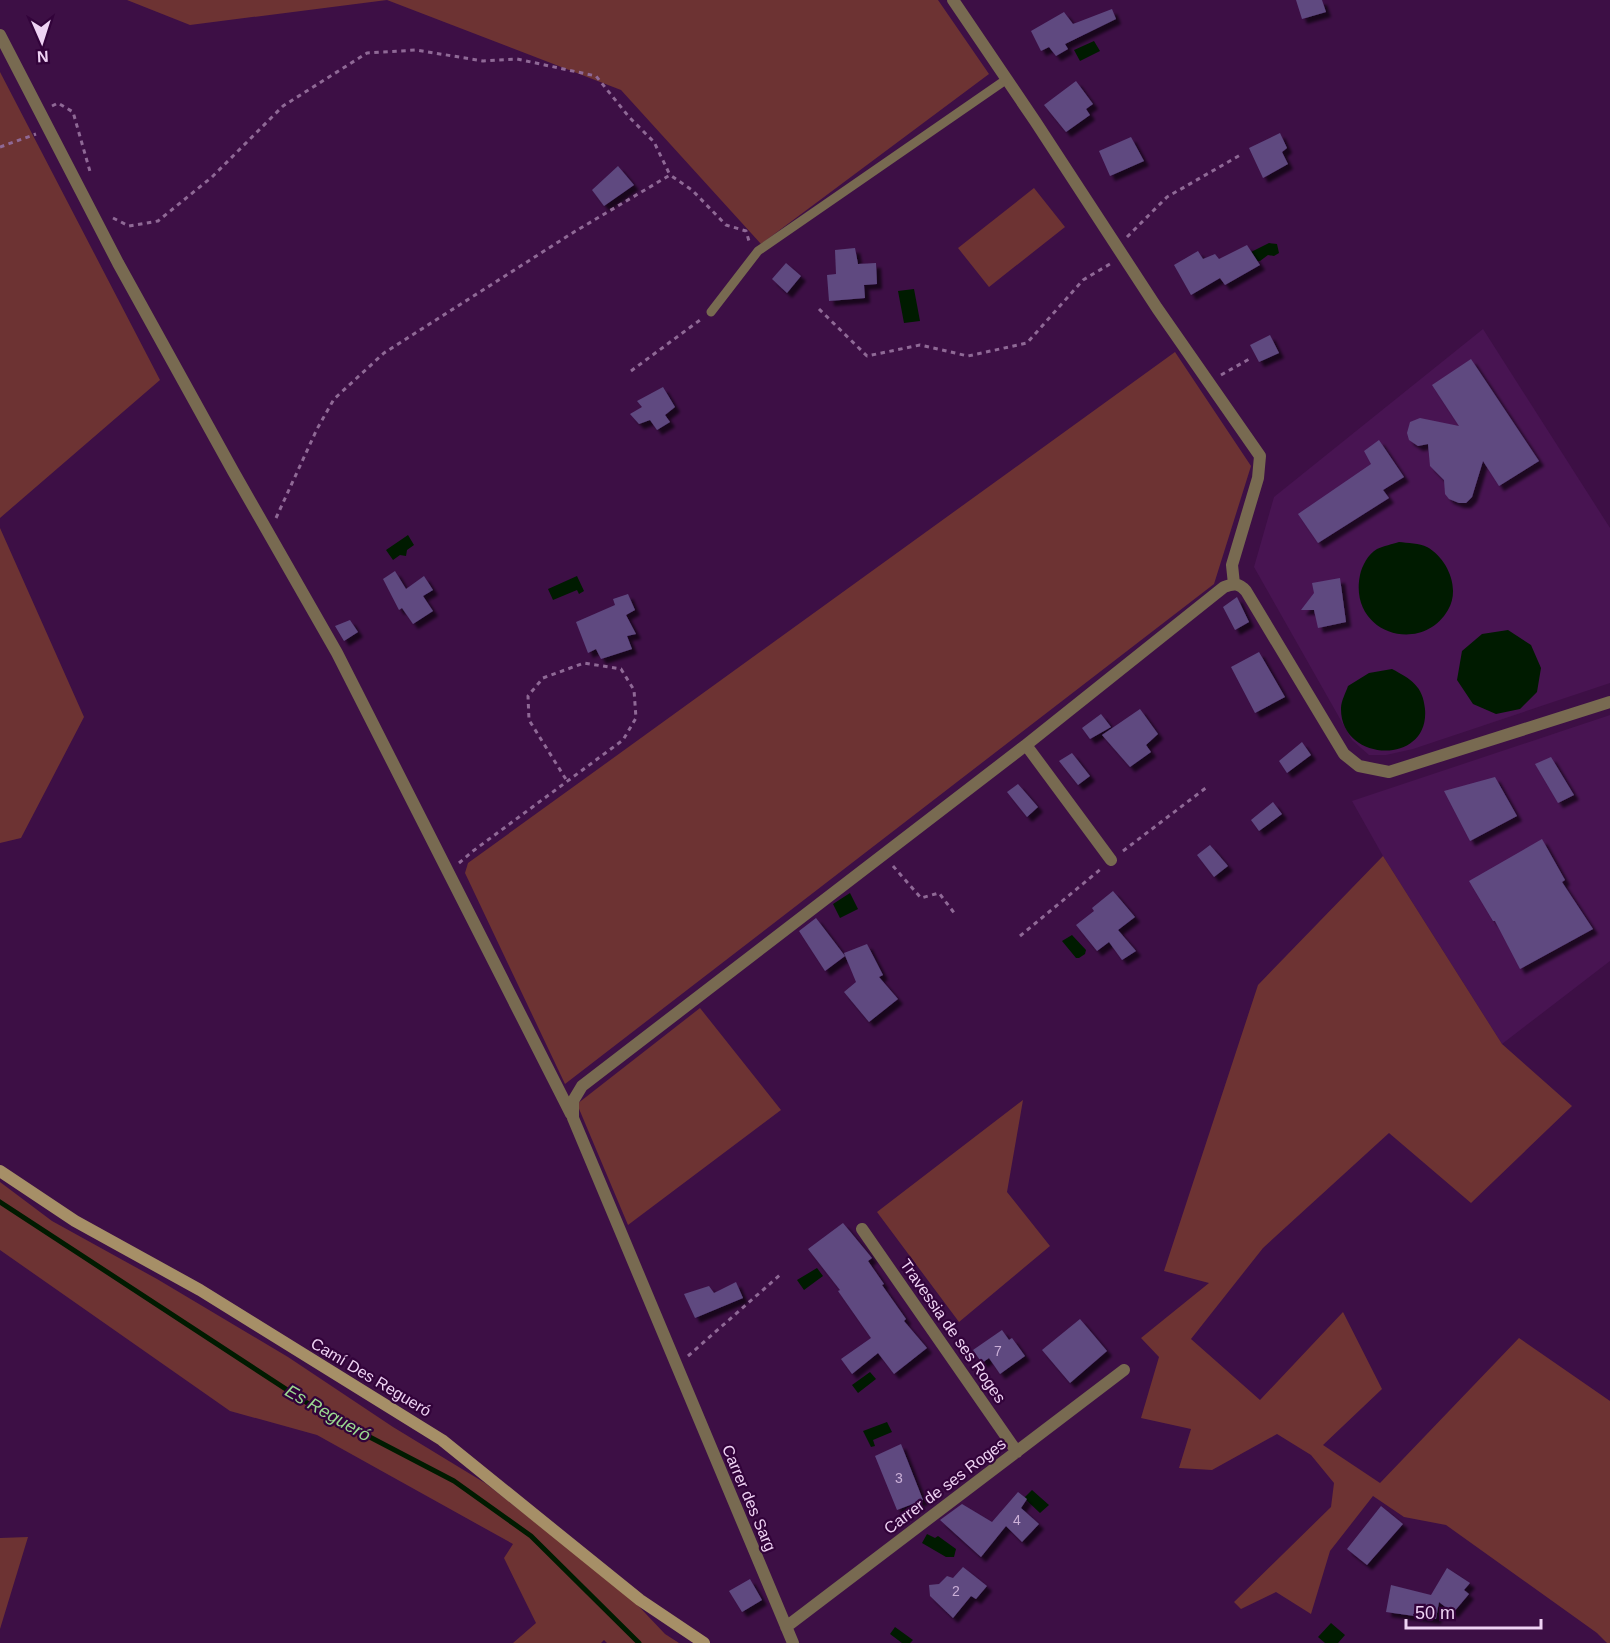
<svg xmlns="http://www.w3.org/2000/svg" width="1610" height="1643" font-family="Arial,sans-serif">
<defs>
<filter id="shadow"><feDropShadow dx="5" dy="5" stdDeviation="1.5" flood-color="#0009"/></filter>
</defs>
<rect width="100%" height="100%" fill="#3d0f45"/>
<path fill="#481452" d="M1483,329L1610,528V683L1413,749L1386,755H1369L1352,740L1254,567L1274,497Z
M1610,715V961L1502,1044L1383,856L1352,801Z"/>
<path fill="#6d3333" d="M127,0H387L190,25Z
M387,0H938L989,74L761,244L621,90Z
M0,72L160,380L0,518Z
M1034,188L1065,227L989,287L958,248Z
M1175,352L1251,466L1214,584L565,1084L465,873L468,863Z
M0,528L84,717L21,838L0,843Z
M1383,856L1502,1044L1572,1106L1471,1203L1389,1133L1263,1248L1191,1339L1260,1400L1343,1312L1382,1389L1323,1445L1380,1483L1519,1338L1610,1401V1643H1607L1597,1633L1446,1525L1404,1517L1373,1496L1330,1551L1311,1614L1276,1592L1241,1609L1234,1602L1331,1507L1334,1483L1311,1455L1277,1434L1212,1470L1179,1468L1191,1429L1141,1418L1159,1357L1141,1338L1209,1283L1164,1271L1258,985Z
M700,1008L781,1110L628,1225L577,1104Z
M1023,1100L1007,1192L1050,1246L959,1322L877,1212Z
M0,1182L52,1221L157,1279L288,1357L393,1427L485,1483L628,1595L665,1634L679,1643H607L604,1640L601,1643H513L536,1623L504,1558L513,1544L317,1435L230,1411L0,1250Z
M28,1537L0,1629V1538Z"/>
<path fill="#001b00" d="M1094,41L1100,51L1080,61L1074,50Z
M1269,243L1277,244L1279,253L1274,256L1268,255L1260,261H1257L1251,252Z
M914,289L920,321L904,323L898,291Z
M408,535L414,545L407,550L406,556L400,555L393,560L386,550Z
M1399,542C1407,543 1420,543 1427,547C1447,558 1461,588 1448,610C1421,656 1348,633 1360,575C1362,566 1368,554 1377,549C1383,546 1393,544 1399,542Z
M577,576L584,591L579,594L577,590L553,600L548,589Z
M1508,630L1531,645L1541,668L1537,692L1520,709L1496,714L1473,704L1457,680L1462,651L1482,634Z
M1392,669C1411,679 1423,686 1425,709C1430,766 1340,763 1341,708C1341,701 1346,692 1348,686L1369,673Z
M850,893L858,909L840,918L833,904Z
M1072,935L1086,950L1085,954L1079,958H1076L1062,941Z
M817,1268L823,1276L804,1290L797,1280Z
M870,1372L876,1379L858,1393L852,1385Z
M887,1422L892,1432L873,1440L875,1446L871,1447L863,1431Z
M1032,1490L1049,1505L1040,1513L1024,1498Z
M927,1534L935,1538L938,1536L956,1549L954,1557H946L922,1543Z
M1331,1623L1345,1635L1338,1643H1325L1318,1637Z
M895,1627L913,1640L910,1643H902L890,1634Z"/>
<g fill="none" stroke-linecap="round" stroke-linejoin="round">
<path stroke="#001b00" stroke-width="5" d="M0,1202L318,1410L454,1481L531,1536L639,1643"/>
</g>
<path fill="#5f4980" filter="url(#shadow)" d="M1296,0H1322L1326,12L1302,19Z
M1112,9L1116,19L1065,44L1068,49L1056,56L1049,47L1041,51L1031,31L1064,12L1073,24Z
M1076,81L1093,104L1086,109L1090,115L1066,132L1044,105Z
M1280,133L1287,148L1282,152L1288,164L1263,178L1249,148Z
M1131,137L1144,161L1110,176L1099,151Z
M618,166L634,185L604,206L592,190Z
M1247,245L1260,265L1225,285L1220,278L1191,295L1174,265L1198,251L1203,259L1215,254L1219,259Z
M855,248L858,264L876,263L877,284L864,285L865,298L829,301L827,275L836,274L835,250Z
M786,263L801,276L787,293L772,279Z
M1270,335L1279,353L1259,362L1250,345Z
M1471,359L1539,461L1499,486L1483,461L1472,497L1466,503H1459L1449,499L1445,494L1444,480L1430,466L1428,444L1418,446L1409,440L1407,433L1410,422L1420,418L1459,426L1432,385Z
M663,387L675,407L665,415L670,422L657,430L650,420L639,424L630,414L642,407L637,401Z
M1379,440L1404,477L1383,490L1389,498L1318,543L1298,514L1371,464L1364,451Z
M395,571L406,589L424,576L433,590L423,596L433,611L413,624L402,608L399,610L383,579Z
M1340,578L1346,622L1318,628L1314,610H1301L1314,593L1312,583Z
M628,594L635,610L626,615L636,634L627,636L632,649L601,659L596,649L588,653L576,622L615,605L613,599Z
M1237,597L1249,622L1235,630L1223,607Z
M350,620L358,632L344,641L335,626Z
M1259,652L1285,697L1255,713L1231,667Z
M1140,709L1158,734L1146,745L1151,752L1130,767L1102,735Z
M1101,714L1111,727L1090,739L1082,728Z
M1302,742L1311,755L1287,773L1279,761Z
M1072,753L1090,776L1078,785L1059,761Z
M1551,757L1574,795L1558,803L1535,764Z
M1495,777L1517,816L1470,841L1444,791Z
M1018,784L1038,807L1027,817L1007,792Z
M1273,802L1282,814L1259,831L1251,820Z
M1542,839L1565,880L1562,882L1593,929L1520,969L1495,921H1493L1469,881Z
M1210,845L1228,866L1214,877L1197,855Z
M1113,891L1135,917L1118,930L1136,951L1122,960L1109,942L1097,951L1076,925L1094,911L1092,908Z
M816,918L845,956L825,971L799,931Z
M867,944L883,975L879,977L898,999L869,1022L844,992L856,982L844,953Z
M843,1223L872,1258L868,1261L884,1284L882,1285L906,1319L904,1321L927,1348L894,1374L878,1353L852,1374L841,1359L871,1338L838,1291L840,1290L808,1249Z
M736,1282L743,1298L695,1318L684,1294L709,1286L714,1293Z
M1080,1319L1107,1351L1070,1383L1042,1350Z
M1002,1330L1009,1340L1012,1338L1025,1356L1000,1374L989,1358L982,1363L973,1350Z
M901,1444L923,1500L897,1510L875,1456Z
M1018,1492L1027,1499L1021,1508L1039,1524L1022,1542L1006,1526L981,1557L940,1520L962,1504L992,1522Z
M1381,1506L1403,1524L1367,1565L1347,1549Z
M963,1567L987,1586L976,1599L971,1596L953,1618L930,1596L929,1585L939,1584L947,1576L953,1578Z
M1447,1568L1470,1583L1464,1590L1469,1594L1453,1613L1439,1602L1436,1619L1386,1612L1391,1585L1431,1595Z
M750,1579L762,1600L742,1612L729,1591Z"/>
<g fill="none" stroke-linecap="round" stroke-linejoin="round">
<path stroke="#8f6996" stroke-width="3" stroke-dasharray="4.5 4.5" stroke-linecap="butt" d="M52,106L58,103L73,112L91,175
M0,147L36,134
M113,218L129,226L158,221L212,177L283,106L367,53L416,50L483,61L517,59L596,76L629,117L654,142L670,175
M1127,237L1167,197L1242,154
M819,309L867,356L920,345L968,356L1027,343L1083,280L1110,264
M631,371L700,320
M1221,375L1251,358
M276,518L317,429L334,399L384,353L574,232L670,175L692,190L726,225L746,231L749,241
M1123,851L1207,787
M459,863L473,851L623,740L636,718L634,690L621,669L584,663L543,678L528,696L529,720L567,781
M893,866L921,898L939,893L955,914
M1020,936L1102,868
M688,1356L781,1274"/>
<path stroke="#786a51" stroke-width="9" d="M711,312L758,251L1007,79"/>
<path stroke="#786a51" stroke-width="12" d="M953,0L1035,121L1157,308L1260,456L1258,478L1232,565L1234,584
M0,35L118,263L233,471L337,653L571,1114
M1026,745L1111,860
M862,1229L1017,1452
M786,1627L1124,1370
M793,1643L573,1118V1101L582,1086L1026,745L1224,587C1234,583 1239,583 1246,591L1344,754L1359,766L1389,772L1610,702"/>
<path stroke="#a68f67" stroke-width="12" d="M0,1171L75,1221L200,1290L442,1440L640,1600L704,1643"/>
</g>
<g text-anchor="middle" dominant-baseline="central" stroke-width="4.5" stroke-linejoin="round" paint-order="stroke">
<g font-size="14" fill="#cbb0d7">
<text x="998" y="1351">7</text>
<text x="899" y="1478">3</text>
<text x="1017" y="1520">4</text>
<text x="956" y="1591">2</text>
</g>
<g font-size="16" fill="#efd3f4" stroke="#32033a">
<text transform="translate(953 1331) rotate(55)">Travessia de ses Roges</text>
<text transform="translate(371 1377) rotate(31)">Camí Des Regueró</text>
<text transform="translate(945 1486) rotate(-37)">Carrer de ses Roges</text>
<text transform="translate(749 1498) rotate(67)">Carrer des Sarg</text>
</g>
<g font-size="18" font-style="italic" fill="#9ada90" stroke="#32033a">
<text transform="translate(328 1413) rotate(30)">Es Regueró</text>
</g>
</g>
<g transform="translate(42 42) rotate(177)" stroke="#32033a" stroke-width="4.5" paint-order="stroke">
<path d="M0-4.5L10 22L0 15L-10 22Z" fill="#efd3f4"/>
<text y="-9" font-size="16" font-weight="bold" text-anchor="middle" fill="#efd3f4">N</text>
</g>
<path d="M1406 1619v9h135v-9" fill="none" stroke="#efd3f4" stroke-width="3"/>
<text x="1415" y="1619" font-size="18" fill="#efd3f4" stroke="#32033a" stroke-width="4.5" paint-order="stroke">50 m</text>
</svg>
